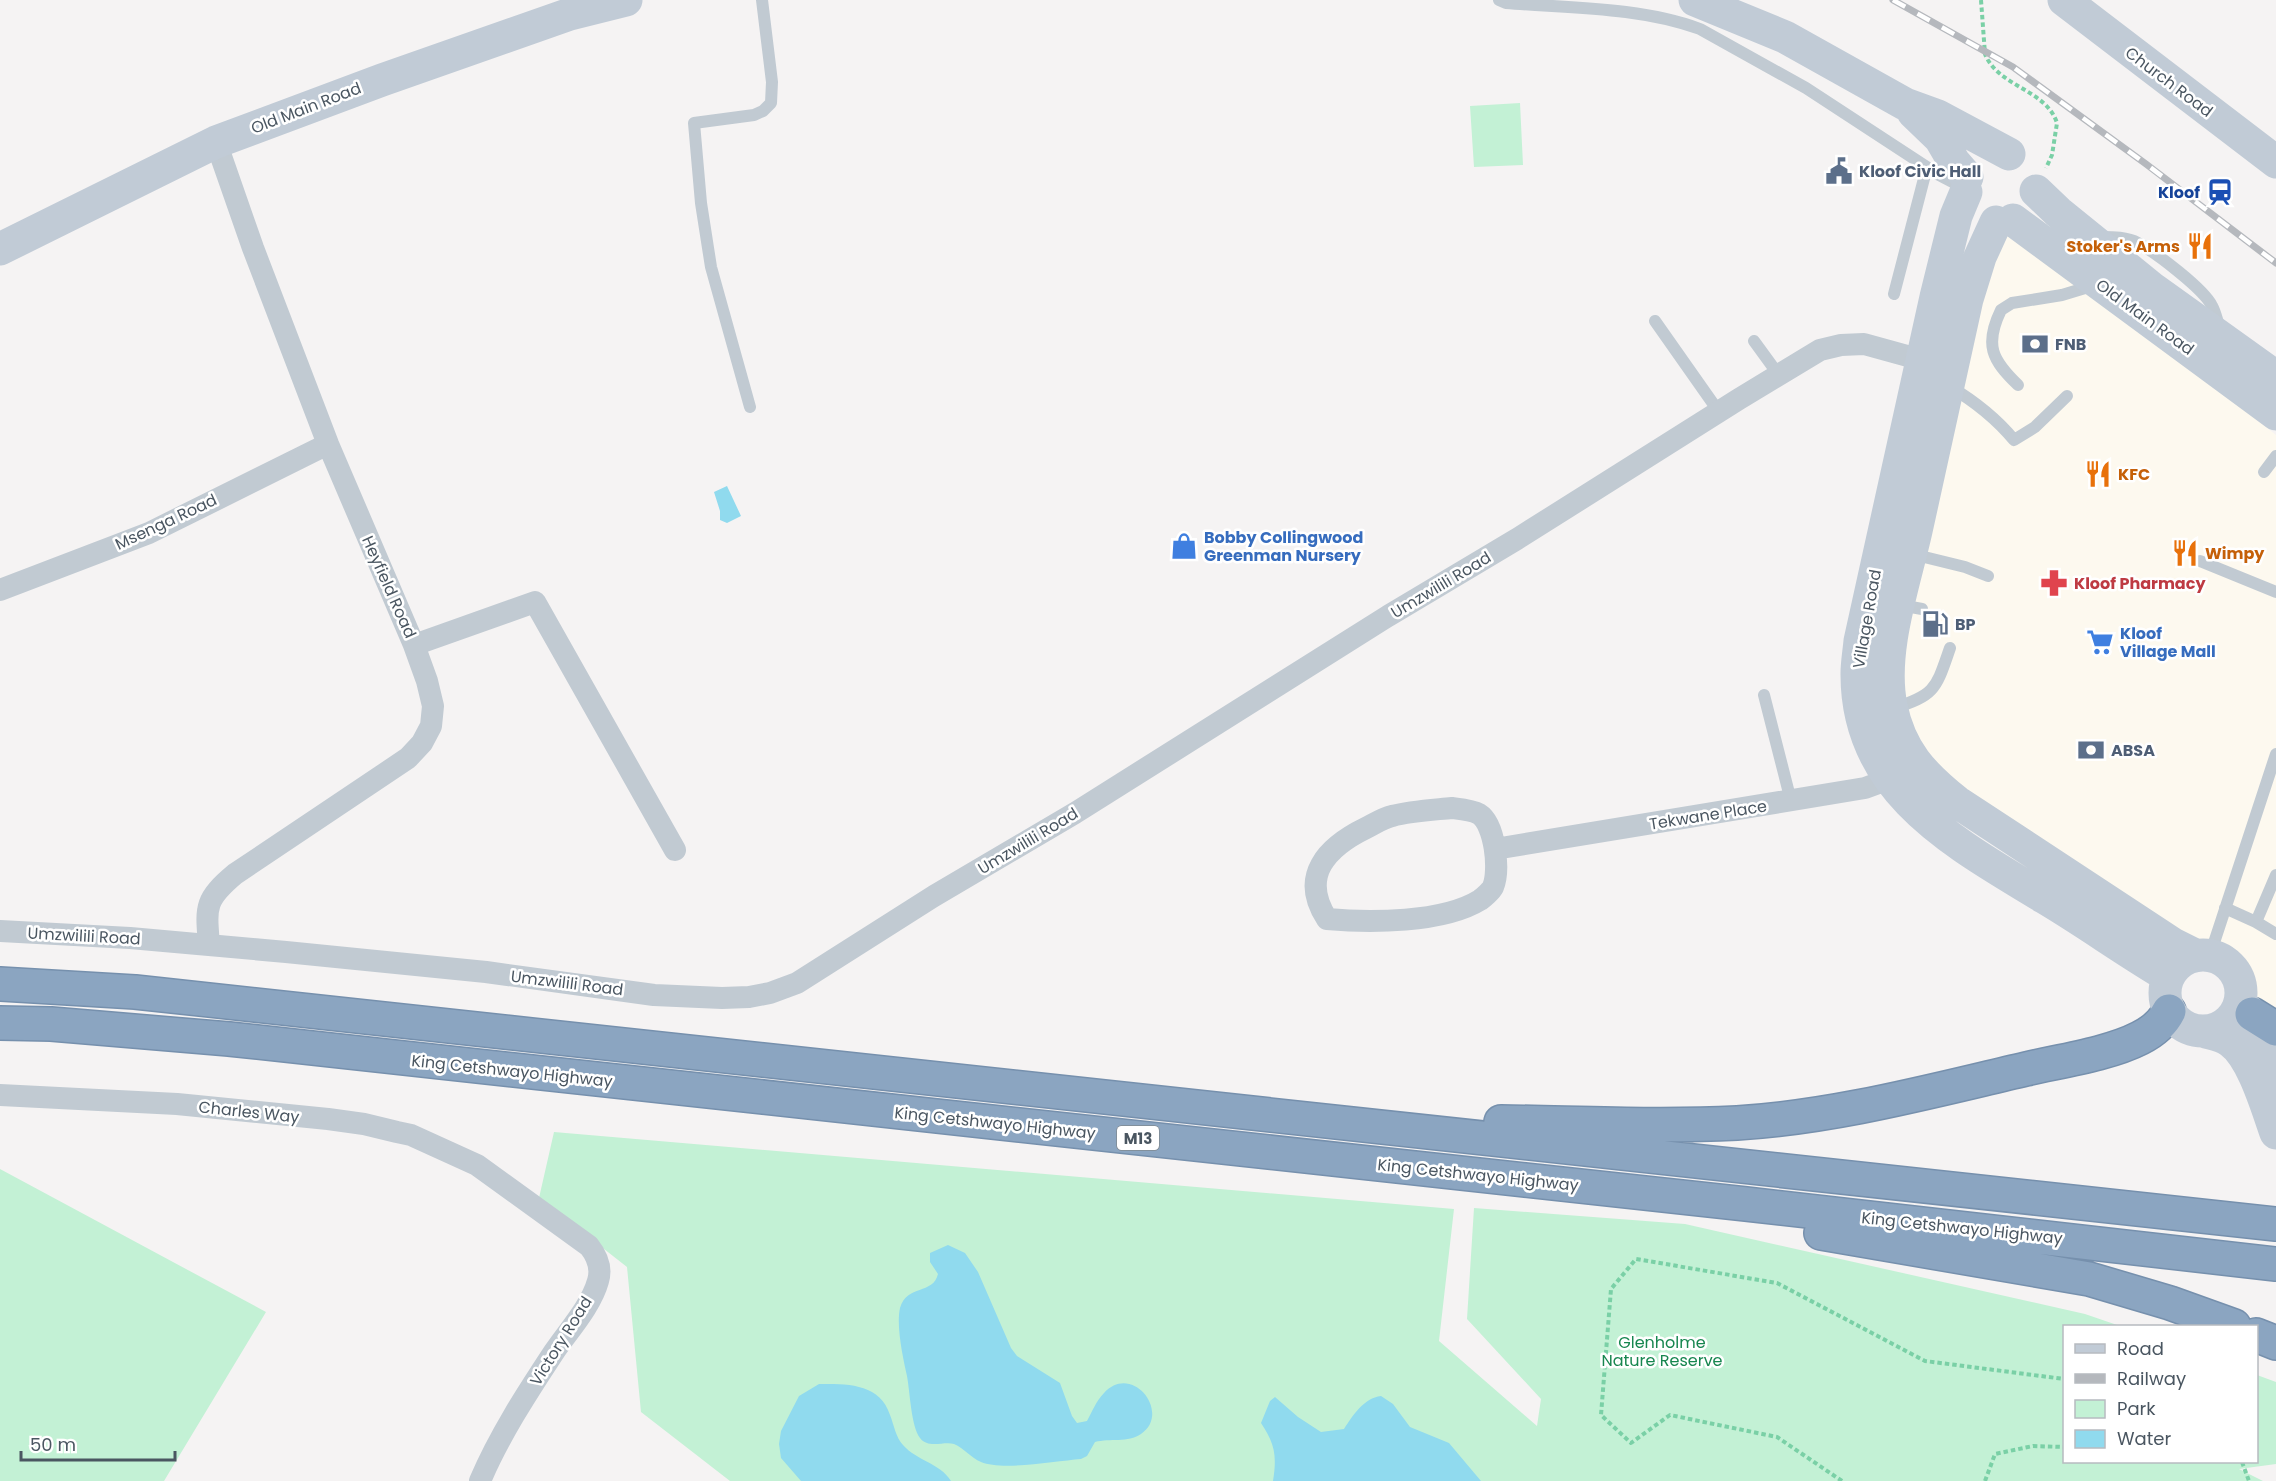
<svg xmlns="http://www.w3.org/2000/svg" width="2276" height="1481" font-family="Poppins,sans-serif">
<rect width="100%" height="100%" fill="#f5f3f3"/>
<path fill="#fdf9ef" d="M2012,232L2026,234L2276,435V1016L2241,992V984L2236,970L2226,959L2214,950L2192,947L1925,764L1895,670L1955,370L1999,241Z"/>
<path fill="#c3f1d5" d="M1520,103L1523,165L1474,167L1470,106Z
M554,1132L1454,1209L1439,1341L1537,1426L1541,1399L1467,1319L1474,1208L1685,1224L2085,1314L2120,1326H2064V1462H2256L2257,1375L2276,1382V1464L2239,1469L2263,1481H730L641,1412L627,1267L539,1198Z
M0,1169L266,1312L164,1481H0Z"/>
<path fill="#90daee" d="M727,486L741,516L727,523L720,520V511L714,492Z
M948,1245L965,1253L978,1272L1011,1348L1017,1356L1060,1383L1072,1416L1077,1423L1087,1421C1092,1412 1096,1401 1104,1393C1132,1362 1172,1413 1141,1434C1128,1443 1110,1438 1095,1442L1087,1456L1081,1459C1056,1461 1002,1471 981,1462C971,1458 964,1448 954,1444C944,1441 928,1449 920,1438C911,1426 910,1392 907,1376C903,1358 896,1326 900,1308C907,1284 933,1295 938,1274L930,1262V1253Z
M819,1384C847,1384 880,1383 890,1415C894,1425 896,1438 903,1445C917,1461 940,1463 951,1481H801L781,1458L779,1444L781,1431L799,1396Z
M1381,1396L1393,1404L1410,1427L1449,1443L1481,1481H1273C1277,1456 1275,1444 1261,1423L1270,1401L1275,1397L1298,1417L1321,1432L1344,1429C1353,1415 1364,1398 1381,1396Z"/>
<g fill="none" stroke-linecap="round" stroke-linejoin="round">
<defs>
<path id="highway" d="M0,984L135,992L2276,1224
M2252,1014L2276,1029
M0,1023L51,1024L229,1039L1746,1204L2276,1264
M1501,1122C1580,1123 1658,1127 1737,1123C1835,1117 1931,1091 2026,1069C2060,1061 2109,1054 2140,1038C2152,1032 2163,1023 2169,1011
M1821,1233L2089,1279L2170,1303L2234,1326
M2256,1335L2276,1343"/>
</defs>
<use href="#highway" stroke="#7690ad" stroke-width="36"/>
<path stroke="#7ad0a6" stroke-width="4" stroke-dasharray="4.5 3" stroke-linecap="butt" d="M1981,0L1985,54C1998,87 2046,89 2057,123L2052,155L2046,168
M2242,1462L2249,1481
M1842,1481L1777,1437L1670,1415L1631,1443L1601,1415L1611,1289L1636,1259L1777,1283L1925,1361L2064,1379
M1985,1481L1995,1454L2033,1446L2064,1447"/>
<path stroke="#c1cad2" stroke-width="12" d="M1499,0L1506,3C1568,8 1641,7 1700,29L1806,88L1939,175L1962,187
M2101,237C2113,237 2127,237 2138,243C2155,252 2204,289 2212,306C2216,313 2217,321 2220,329
M1894,294L1927,167
M1655,321L1719,412
M1754,341L1778,374
M2018,385C1992,360 1984,345 2001,310L2012,303L2062,295L2095,285
M1949,386C1974,401 1996,418 2014,440L2035,427L2067,396
M750,407L711,267L701,203L694,123L754,115L763,111L771,103L772,82L762,0
M2264,472L2276,456
M1912,554L1965,567L1988,576
M2200,561L2276,592
M1900,605L1922,609
M1764,695L1791,801
M1894,708C1936,695 1936,688 1950,648
M2225,908L2256,922L2276,875
M2256,922L2276,934
M2210,955L2276,754"/>
<path stroke="#c1cad2" stroke-width="22" d="M0,590L149,533L328,444
M414,645L535,602L675,850
M1452,808C1460,809 1472,810 1479,814C1495,824 1500,870 1493,887C1491,891 1483,898 1480,900C1443,923 1369,923 1327,919C1299,876 1327,847 1366,828C1374,824 1383,818 1392,816C1411,811 1432,810 1452,808Z
M1495,849L1865,788L1903,774
M0,931L130,938L286,952L486,972L654,995L722,998L749,997L770,993L797,983L934,896L1075,813L1388,616L1517,539L1739,399L1820,350L1841,345L1864,344L1922,360L1932,369
M209,945C206,907 204,900 235,874L408,758L422,743L431,726L433,706L427,681L414,645L328,444L253,248L216,142
M0,1095L177,1104L328,1119L364,1124L397,1132L411,1135L477,1165L589,1246C597,1256 602,1268 598,1281C591,1306 569,1330 554,1352C527,1393 499,1436 480,1481"/>
<path stroke="#c1cbd6" stroke-width="33" d="M1695,0L1785,37L1905,104L1938,116L2009,154
M2064,0L2276,162
M1913,112L1940,138L1954,162L1967,177
M2036,191L2058,212L2153,289L2276,377
M1966,192L1956,216L1936,297L1860,641C1859,652 1857,663 1857,673C1856,793 1957,844 2045,898C2087,923 2127,952 2168,976
M2013,220L2276,414
M1996,222L1980,257L1967,299C1950,377 1933,454 1916,531C1904,585 1880,651 1891,706C1900,751 1923,775 1957,802L2173,944L2195,955
M0,249L216,142L382,80L570,14L626,0
M2165 993a38 38 0 1 1 76 0a38 38 0 1 1-76 0Z
M2244,1007C2262,1024 2272,1043 2276,1067
M2203,1031C2212,1034 2222,1035 2230,1041C2253,1057 2267,1108 2276,1133"/>
<use href="#highway" stroke="#8ba5c1" stroke-width="33"/>
<defs>
<path id="rail" d="M1893,0L2013,67L2146,164L2276,263"/>
</defs>
<use href="#rail" stroke="#b5b8bd" stroke-width="7"/>
<use href="#rail" stroke="#fff" stroke-width="4.5" stroke-dasharray="14" stroke-linecap="butt"/>
</g>
<defs>
<symbol id="civic-bare" viewBox="-9 -9 18 18"><path d="M-.6-6.5H3V-4.5H.6V-3L4-1V1h2V6H-6V1h2V-1L-.6-3ZM-1.2 2.5V6h2.4V2.5Z" fill="#5c6f8a" stroke="#fff" stroke-width="2.5" paint-order="stroke"/></symbol>
<symbol id="station-bare" viewBox="-9 -9 18 18"><path d="M-3-6H3Q5-6 5-4V2Q5 4 3 4L4.5 6H3L1.5 4h-3L-3 6H-4.5L-3 4Q-5 4-5 2V-4Q-5-6-3-6ZM-3.5-4v3h7v-3ZM-3.5 1v1.5H-2V1ZM2 1v1.5H3.5V1Z" fill="#1a4fb4" stroke="#fff" stroke-width="2.5" paint-order="stroke"/></symbol>
<symbol id="restaurant-bare" viewBox="-9 -9 18 18"><path d="M-5-6h1v4h1v-4h1v4h1v-4h1v5L-1.5 .5V6h-2V.5L-5-1ZM5-6V6H3V1.5H1.5Q1.5-4 5-6Z" fill="#e8710a" stroke="#fff" stroke-width="2.5" paint-order="stroke"/></symbol>
<symbol id="bank-bare" viewBox="-9 -9 18 18"><path d="M-6-4H6V4H-6ZM0-2.3a2.3 2.3 0 1 0 0 4.6a2.3 2.3 0 1 0 0-4.6Z" fill="#5c6f8a" stroke="#fff" stroke-width="2.5" paint-order="stroke"/></symbol>
<symbol id="shop-bare" viewBox="-9 -9 18 18"><path d="M-5-2.5h2.3a2.7 3.5 0 0 1 5.4 0H5L5.5 6h-11ZM-1.5-2.5h3a1.5 2.3 0 0 0-3 0Z" fill="#3f7fe0" stroke="#fff" stroke-width="2.5" paint-order="stroke"/></symbol>
<symbol id="pharmacy-bare" viewBox="-9 -9 18 18"><path d="M-2-6h4v4h4v4h-4v4h-4v-4h-4v-4h4Z" fill="#e0444e" stroke="#fff" stroke-width="2.5" paint-order="stroke"/></symbol>
<symbol id="fuel-bare" viewBox="-9 -9 18 18"><path d="M-5.5-6h7V0h2V4h1.3V-2.5L3-4.5l.8-.8L6-3V5H2.5V1h-1V6h-7ZM-4.2-4.7v3.2H.2V-4.7Z" fill="#5c6f8a" stroke="#fff" stroke-width="2.5" paint-order="stroke"/></symbol>
<symbol id="supermarket-bare" viewBox="-9 -9 18 18"><path d="M-6-5.5h2.5l.6 2H6L4.5 2H-2.5L-4.4-4H-6ZM-1.5 3.2a1.3 1.3 0 1 0 .1 0ZM3 3.2a1.3 1.3 0 1 0 .1 0Z" fill="#3f7fe0" stroke="#fff" stroke-width="2.5" paint-order="stroke"/></symbol>
</defs>
<g fill-rule="evenodd">
<use href="#civic-bare" x="1820" y="152" width="38" height="38"/>
<use href="#station-bare" x="2201" y="173" width="38" height="38"/>
<use href="#restaurant-bare" x="2181" y="227" width="38" height="38"/>
<use href="#bank-bare" x="2016" y="325" width="38" height="38"/>
<use href="#restaurant-bare" x="2079" y="455" width="38" height="38"/>
<use href="#shop-bare" x="1165" y="527" width="38" height="38"/>
<use href="#restaurant-bare" x="2166" y="534" width="38" height="38"/>
<use href="#pharmacy-bare" x="2035" y="564" width="38" height="38"/>
<use href="#fuel-bare" x="1916" y="605" width="38" height="38"/>
<use href="#supermarket-bare" x="2081" y="623" width="38" height="38"/>
<use href="#bank-bare" x="2072" y="731" width="38" height="38"/>
</g>
<g text-anchor="middle" dominant-baseline="central" stroke-width="5" stroke-linejoin="round" paint-order="stroke">
<rect fill="#fff" stroke="#808990" stroke-width="1.5" x="1117" y="1126" width="42" height="24" rx="4.5"/>
<g font-size="15" font-weight="bold" fill="#4a5661">
<text x="1138" y="1138">M13</text>
</g>
<g font-size="16" fill="#4a5661" stroke="#fff">
<text transform="translate(2169 82) rotate(37)">Church Road</text>
<text transform="translate(306 108) rotate(-21)">Old Main Road</text>
<text transform="translate(2145 317) rotate(36)">Old Main Road</text>
<text transform="translate(166 522) rotate(-25)">Msenga Road</text>
<text transform="translate(1441 585) rotate(-31)">Umzwilili Road</text>
<text transform="translate(389 587) rotate(66)">Heyfield Road</text>
<text transform="translate(1867 619) rotate(-80)">Village Road</text>
<text transform="translate(1708 815) rotate(-9)">Tekwane Place</text>
<text transform="translate(1028 841) rotate(-31)">Umzwilili Road</text>
<text transform="translate(84 936) rotate(3)">Umzwilili Road</text>
<text transform="translate(567 983) rotate(7)">Umzwilili Road</text>
<text transform="translate(512 1071) rotate(6)">King Cetshwayo Highway</text>
<text transform="translate(249 1112) rotate(6)">Charles Way</text>
<text transform="translate(995 1123) rotate(6)">King Cetshwayo Highway</text>
<text transform="translate(1478 1175) rotate(6)">King Cetshwayo Highway</text>
<text transform="translate(1962 1228) rotate(6)">King Cetshwayo Highway</text>
<text transform="translate(561 1341) rotate(-58)">Victory Road</text>
</g>
<g font-size="16" font-weight="bold" fill="#4e5e75" stroke="#fff" text-anchor="start">
<text x="1859" y="171">Kloof Civic Hall</text>
<text x="2055" y="344">FNB</text>
<text x="1955" y="624">BP</text>
<text x="2111" y="750">ABSA</text>
</g>
<g font-size="16" font-weight="bold" fill="#164399" stroke="#fff" text-anchor="end">
<text x="2200" y="192">Kloof</text>
</g>
<g font-size="16" font-weight="bold" fill="#c56008" stroke="#fff" text-anchor="start">
<text x="2180" y="246" text-anchor="end">Stoker's Arms</text>
<text x="2118" y="474">KFC</text>
<text x="2205" y="553">Wimpy</text>
</g>
<g font-size="16" font-weight="bold" fill="#366cbe" stroke="#fff" text-anchor="start">
<text x="1204" y="537">Bobby Collingwood<tspan x="1204" dy="18">Greenman Nursery</tspan></text>
<text x="2120" y="633">Kloof<tspan x="2120" dy="18">Village Mall</tspan></text>
</g>
<g font-size="16" font-weight="bold" fill="#be3a42" stroke="#fff" text-anchor="start">
<text x="2074" y="583">Kloof Pharmacy</text>
</g>
<g font-size="16" fill="#17864f" stroke="#fff">
<text x="1662" y="1342">Glenholme<tspan x="1662" dy="18">Nature Reserve</tspan></text>
</g>
</g>
<rect x="2063" y="1325" width="195" height="138" fill="#ffffff" stroke="#b7bbc0" stroke-width="1.5"/>
<rect x="2075" y="1344" width="30" height="9" fill="#c1cbd6" stroke="#b7bbc0" stroke-width="1.5"/>
<text x="2117" y="1355" font-size="18" fill="#4a5661">Road</text>
<rect x="2075" y="1374" width="30" height="9" fill="#b5b8bd" stroke="#b7bbc0" stroke-width="1.5"/>
<text x="2117" y="1385" font-size="18" fill="#4a5661">Railway</text>
<rect x="2075" y="1400" width="30" height="18" fill="#c3f1d5" stroke="#b7bbc0" stroke-width="1.5"/>
<text x="2117" y="1415" font-size="18" fill="#4a5661">Park</text>
<rect x="2075" y="1430" width="30" height="18" fill="#90daee" stroke="#b7bbc0" stroke-width="1.5"/>
<text x="2117" y="1445" font-size="18" fill="#4a5661">Water</text>
<path d="M21 1451v9h154v-9" fill="none" stroke="#4a5661" stroke-width="3"/>
<text x="30" y="1451" font-size="18" fill="#4a5661" stroke="#ffffff" stroke-width="4.5" paint-order="stroke">50 m</text>
</svg>
